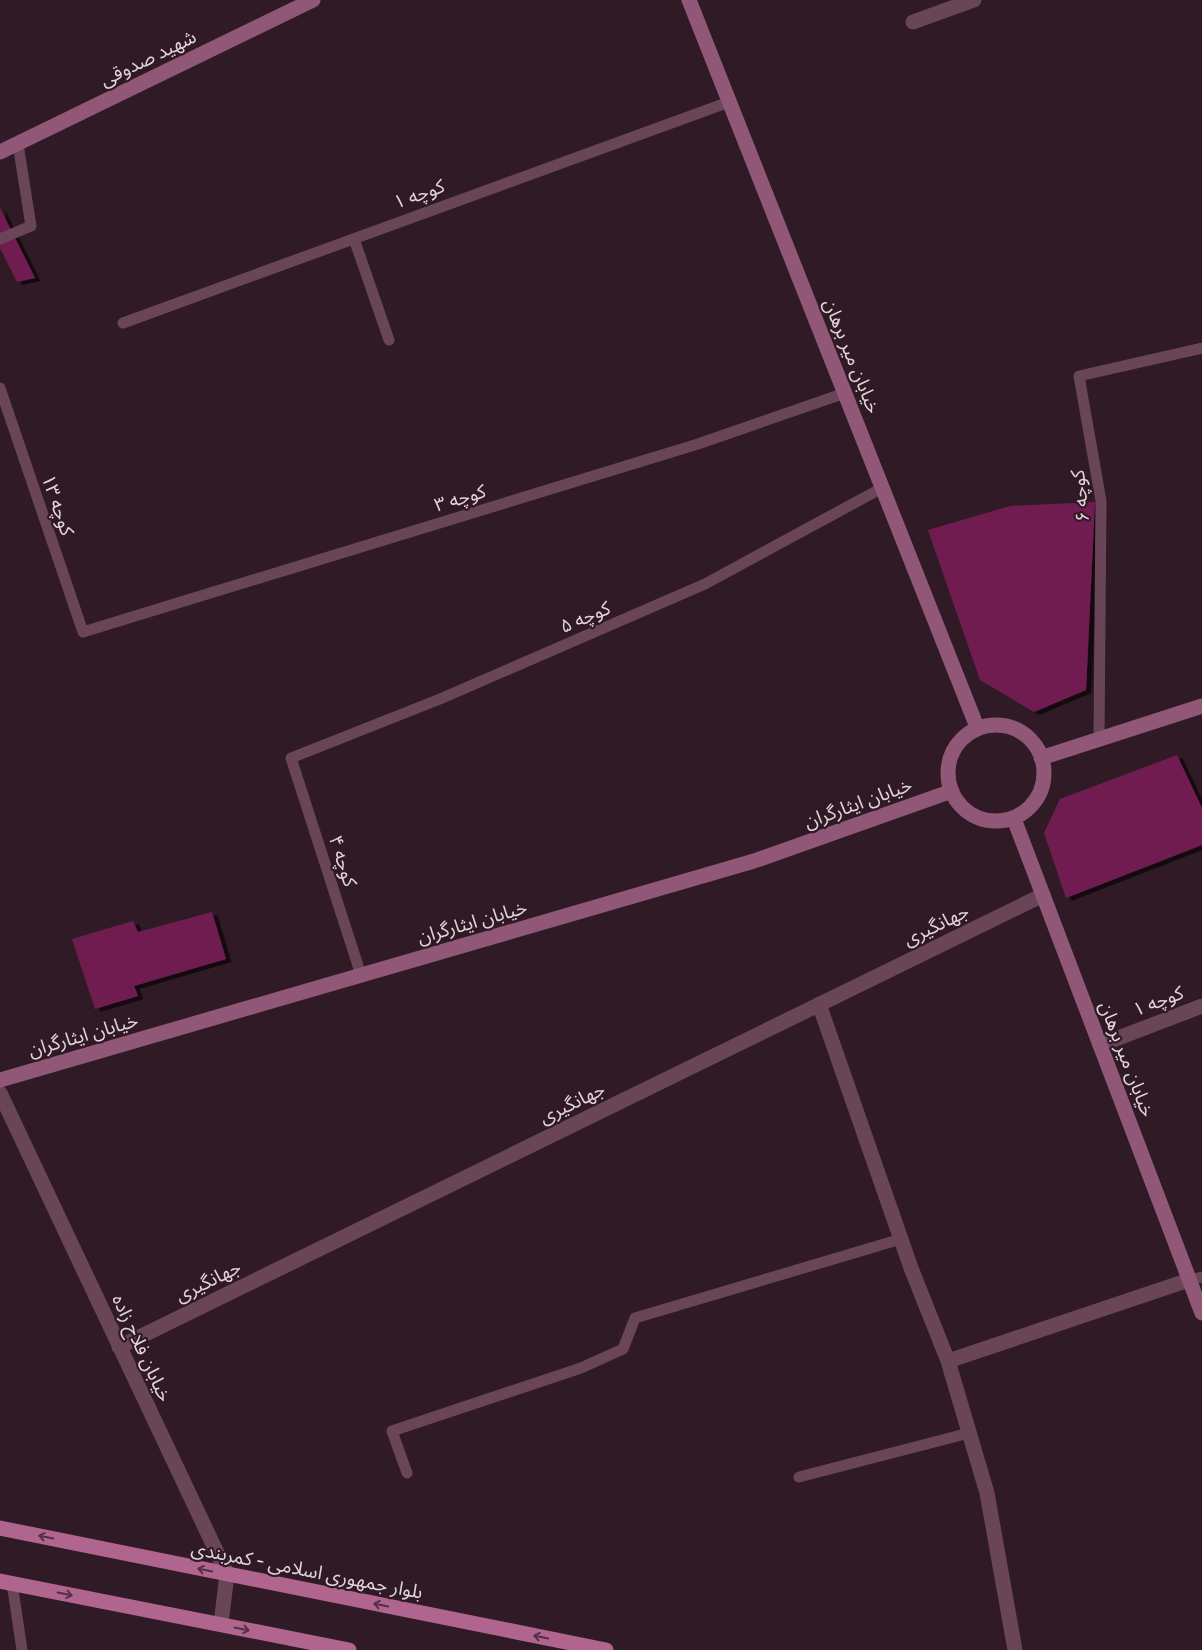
<svg xmlns="http://www.w3.org/2000/svg" width="1202" height="1650" font-family="Cabin,'Noto Sans Arabic',sans-serif">
<defs>
<filter id="shadow"><feDropShadow dx="5.5" dy="3" stdDeviation="0" flood-color="#0009"/></filter>
</defs>
<rect width="100%" height="100%" fill="#2f1a25"/>
<path fill="#711f51" filter="url(#shadow)" d="M0,208L35,278L17,282L0,248Z
M1095,502L1086,690L1034,712L980,680L928,530L1010,506Z
M1177,755L1202,808V845L1066,898L1044,833L1060,799Z
M212,912L226,959L134,986L138,996L95,1009L72,939L133,921L138,932Z"/>
<g fill="none" stroke-linecap="round" stroke-linejoin="round">
<path stroke="#694557" stroke-width="11" d="M0,239L31,226L18,144
M354,239L389,340
M123,323L729,102
M0,388L83,632L698,444L845,393
M1099,740L1101,501L1079,376L1202,348
M361,975L291,758L440,699L705,584L882,488
M1189,1280L1202,1277
M407,1473L392,1431L581,1368L623,1349L635,1318L901,1239
M799,1477L969,1433
M12,1583L22,1650"/>
<path stroke="#694557" stroke-width="15" d="M913,22L974,0
M819,1004L911,1268L948,1361L987,1493L1015,1650
M1100,1045L1202,1006
M0,1093L227,1574L221,1624
M119,1347L1043,895
M948,1361L1189,1280"/>
<path stroke="#915776" stroke-width="15" d="M689,0L977,727
M0,152L313,0
M948 773a48 48 0 1 1 96 0a48 48 0 1 1-96 0Z
M1041,758L1202,706
M1014,819L1202,1313
M0,1080L754,861L952,791"/>
<path stroke="#af658d" stroke-width="15" d="M0,1528L606,1650
M0,1581L349,1650"/>
</g>
<defs><path id="oneway-shaft" d="M-6 0H5M1.5-3L5.5 0L1.5 3" fill="none" stroke-width="1.6" stroke-linecap="round" stroke-linejoin="round" transform="scale(1.25)"/></defs>
<g stroke="#553044">
<use href="#oneway-shaft" transform="translate(46 1537) rotate(-169)"/>
<use href="#oneway-shaft" transform="translate(205 1570) rotate(-169)"/>
<use href="#oneway-shaft" transform="translate(65 1594) rotate(11)"/>
<use href="#oneway-shaft" transform="translate(381 1605) rotate(-169)"/>
<use href="#oneway-shaft" transform="translate(242 1629) rotate(11)"/>
<use href="#oneway-shaft" transform="translate(541 1637) rotate(-169)"/>
</g>
<g text-anchor="middle" dominant-baseline="central" stroke-width="4.5" stroke-linejoin="round" paint-order="stroke">
<g font-size="19" fill="#e3d4db" stroke="#2f1a25">
<text transform="translate(148 58) rotate(-26)">شهید صدوقی</text>
<text transform="translate(419 194) rotate(-20)">کوچه ۱</text>
<text transform="translate(852 356) rotate(68)">خیابان میر برهان</text>
<text transform="translate(1080 496) rotate(-96)">کوچه ۶</text>
<text transform="translate(460 498) rotate(-17)">کوچه ۳</text>
<text transform="translate(58 505) rotate(71)">کوچه ۱۳</text>
<text transform="translate(585 617) rotate(-23)">کوچه ۵</text>
<text transform="translate(858 803) rotate(-20)">خیابان ایثارگران</text>
<text transform="translate(343 861) rotate(72)">کوچه ۴</text>
<text transform="translate(472 922) rotate(-16)">خیابان ایثارگران</text>
<text transform="translate(936 925) rotate(-26)">جهانگیری</text>
<text transform="translate(1158 1001) rotate(-21)">کوچه ۱</text>
<text transform="translate(83 1035) rotate(-16)">خیابان ایثارگران</text>
<text transform="translate(1127 1059) rotate(69)">خیابان میر برهان</text>
<text transform="translate(572 1103) rotate(-26)">جهانگیری</text>
<text transform="translate(208 1281) rotate(-26)">جهانگیری</text>
<text transform="translate(142 1348) rotate(65)">خیابان فلاح زاده</text>
<text transform="translate(307 1570) rotate(11)">بلوار جمهوری اسلامی - کمربندی</text>
</g>
</g>
</svg>
